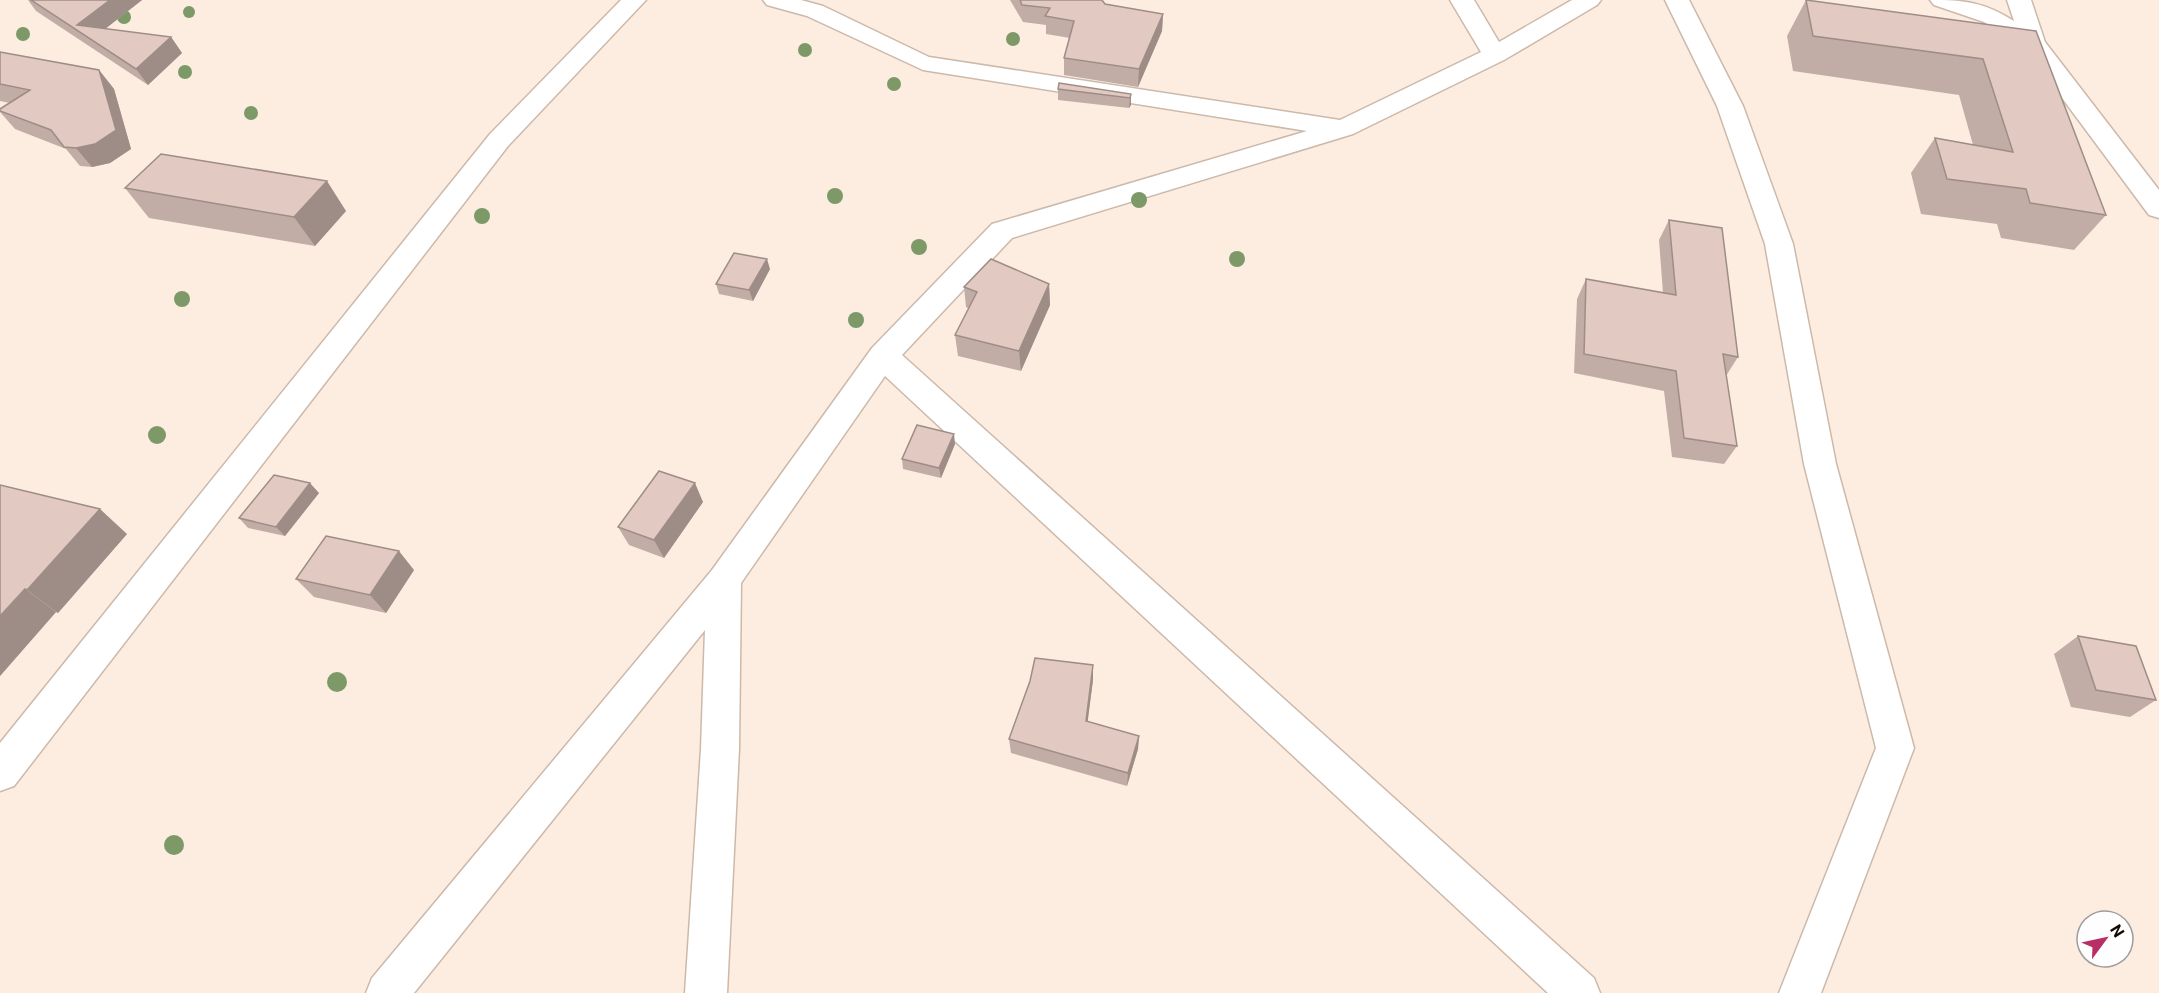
<svg xmlns="http://www.w3.org/2000/svg" width="2159" height="993" font-family="Roboto,sans-serif">
<rect width="100%" height="100%" fill="#fdede1"/>
<g fill="none" stroke-linecap="round" stroke-linejoin="round">
<defs>
<path id="street" d="M621,0H646L508,146L14,786L0,791V743L490,134Z
M763,0H801L823,6L929,57L1340,120L1481,52L1450,0H1474L1499,42L1572,0H1601L1597,5L1504,60L1353,134L1012,238L902,355L1594,978L1600,993H1548L885,376L741,583L739,749L727,993H685L701,749L705,630L414,993H366L372,978L712,570L872,348L992,224L1307,131L923,70L807,16L767,5Z
M1665,0H1689L1743,106L1793,244L1836,464L1914,748L1821,993H1779L1876,748L1804,464L1765,244L1717,106Z
M1930,0C1965,0 1984,2 2014,21L2007,0H2031L2045,42L2159,190V218L2149,215L2025,48L1984,22L1934,5Z"/>
</defs>
<use href="#street" stroke="#ccb9aa" stroke-width="3"/>
<use href="#street" fill="#fff" fill-rule="evenodd"/>
</g>
<g fill="#7c9967">
<circle cx="189" cy="12" r="6"/>
<circle cx="124" cy="17" r="7"/>
<circle cx="23" cy="34" r="7"/>
<circle cx="1013" cy="39" r="7"/>
<circle cx="805" cy="50" r="7"/>
<circle cx="185" cy="72" r="7"/>
<circle cx="894" cy="84" r="7"/>
<circle cx="251" cy="113" r="7"/>
<circle cx="835" cy="196" r="8"/>
<circle cx="1139" cy="200" r="8"/>
<circle cx="482" cy="216" r="8"/>
<circle cx="919" cy="247" r="8"/>
<circle cx="1237" cy="259" r="8"/>
<circle cx="182" cy="299" r="8"/>
<circle cx="856" cy="320" r="8"/>
<circle cx="157" cy="435" r="9"/>
<circle cx="337" cy="682" r="10"/>
<circle cx="174" cy="845" r="10"/>
</g>
<path fill="#c2ada6" d="M28,0H142L105,29L171,37L182,53L148,85L36,11Z
M1010,0H1102L1105,4L1163,14L1162,31L1138,87L1064,75V58L1070,38L1046,34V25L1023,22Z
M1806,0L2036,31L2106,215L2074,250L2001,238L1997,224L1921,214L1911,173L1935,138L1973,145L1959,95L1793,71L1787,36Z
M0,52L99,70L114,89L131,149L110,163L92,167L80,166L66,149L15,129L0,112V109L10,103L0,101Z
M1058,89L1131,94V105L1129,108L1058,100Z
M125,188L346,211L315,246L149,218Z
M1669,220L1738,357L1726,376L1737,446L1724,464L1672,457L1664,391L1574,373L1577,299L1586,279L1663,293L1659,240Z
M770,269L753,301L719,294L716,284Z
M1049,284L1050,305L1021,371L958,356L955,335L969,309L966,307L964,287Z
M955,444L941,478L903,469L902,459Z
M0,485L127,534L58,613L56,612L0,676Z
M319,493L285,536L248,528L239,518Z
M703,502L664,558L629,545L618,527Z
M414,570L386,613L314,597L296,579Z
M2078,636L2156,700L2130,717L2071,707L2054,654Z
M1093,665V680L1087,721L1139,736L1138,749L1127,786L1011,753L1009,739Z"/>
<path fill="#9e8d87" d="M110,0H142L91,40L77,25Z
M1163,14L1162,31L1138,87L1139,69Z
M171,37L182,53L148,85L136,69Z
M99,70L114,89L131,149L110,163L92,167L76,148Z
M1131,94V105L1129,108L1130,98Z
M327,181L346,211L315,246L294,217Z
M767,259L770,269L753,301L749,290Z
M1049,284L1050,305L1021,371L1019,351Z
M954,434L955,444L941,478L939,468Z
M310,483L319,493L285,536L276,527Z
M695,483L703,502L664,558L654,540Z
M100,509L127,534L58,613L27,590Z
M399,551L414,570L386,613L370,595Z
M25,589L56,612L0,676V616Z
M1093,665V680L1086,735V721Z
M1139,736L1138,749L1127,786L1128,773Z"/>
<path fill="#e2c9c1" stroke="#9e8d87" stroke-width="1.5" d="M31,0H110L77,25L171,37L136,69Z
M1020,0H1102L1105,4L1163,14L1139,69L1064,58L1074,21L1045,16L1050,8L1022,5Z
M1806,0L2036,31L2106,215L2030,203L2026,189L1947,179L1935,138L2013,152L1983,59L1813,36Z
M0,52L99,70L116,130L95,144L76,148L64,147L51,130L0,111V109L30,90L0,84Z
M1059,83L1131,94L1130,98L1058,89Z
M161,154L327,181L294,217L125,188Z
M1669,220L1722,228L1738,357L1723,354L1737,446L1684,438L1676,371L1584,354L1586,279L1676,295Z
M734,253L767,259L749,290L716,284Z
M991,259L1049,284L1019,351L955,335L977,292L964,287Z
M917,425L954,434L939,468L902,459Z
M659,471L695,483L654,540L618,527Z
M274,475L310,483L276,527L239,518Z
M0,485L100,509L27,590L25,589L0,616Z
M326,536L399,551L370,595L296,579Z
M2078,636L2136,646L2156,700L2096,690Z
M1035,658L1093,665L1086,721L1139,736L1128,773L1009,739L1030,681Z"/>
<g transform="translate(2105 939) rotate(57)"><circle r="28" fill="#fefefe" stroke="#9f9c9b" stroke-width="1.5"/>
<path d="M0-4.5L10 22L0 15L-10 22Z" fill="#ba2e66"/>
<text y="-9" font-size="16" font-weight="bold" text-anchor="middle" fill="#110a06">N</text>
</g>
</svg>
